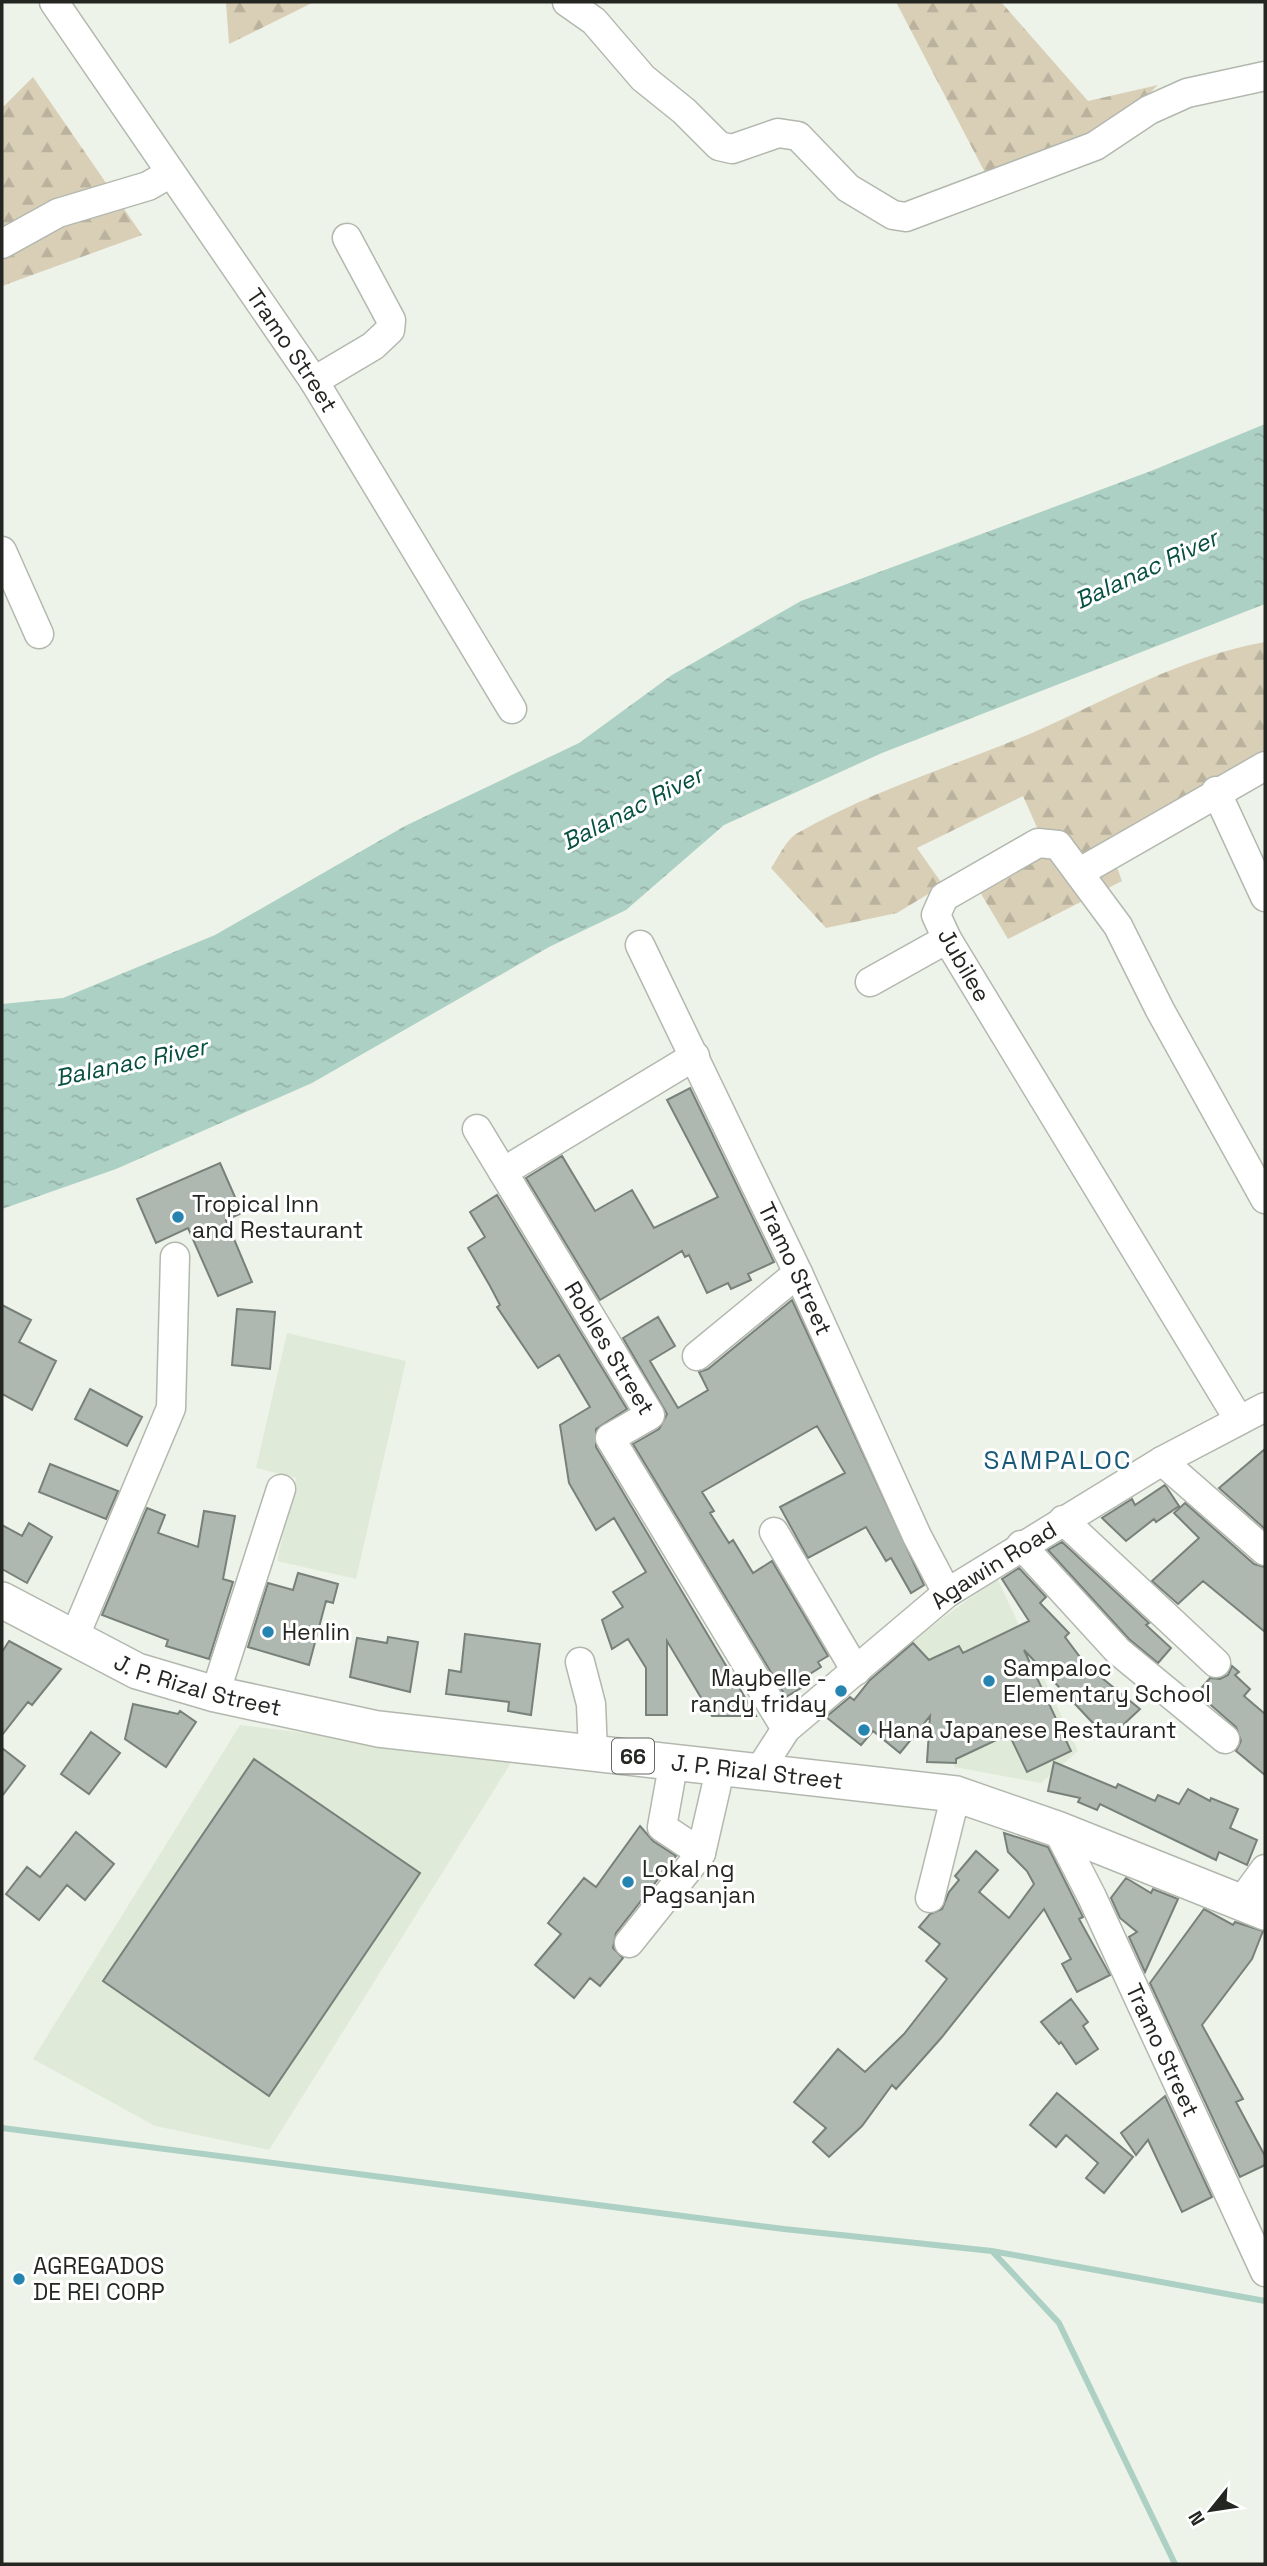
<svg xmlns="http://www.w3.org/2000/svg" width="1267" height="2566" font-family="'Space Grotesk',sans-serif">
<defs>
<pattern id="forest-firs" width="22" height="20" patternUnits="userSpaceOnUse" patternTransform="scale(1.75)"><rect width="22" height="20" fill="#d9cfb7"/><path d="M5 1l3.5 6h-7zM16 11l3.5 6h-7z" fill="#bab29d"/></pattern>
<pattern id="water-ripples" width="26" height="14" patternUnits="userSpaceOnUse" patternTransform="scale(1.75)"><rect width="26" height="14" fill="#acd0c4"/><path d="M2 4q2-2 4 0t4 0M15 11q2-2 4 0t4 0" fill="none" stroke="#94b2a8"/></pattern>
</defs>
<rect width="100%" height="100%" fill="#edf3e9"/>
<path fill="#e0ead9" d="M287,1333L406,1361L356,1579L277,1561L296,1478L256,1468Z
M997,1578L1078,1751L1041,1783L954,1767L958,1719L909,1643Z
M240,1725L514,1758L269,2150L155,2126L33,2059Z"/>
<path fill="url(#forest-firs)" d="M226,2H314L229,44Z
M896,2H1001L1088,101L1158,85L1095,146L991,184Z
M33,77L142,235L2,286V104L4,106Z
M1265,642V783L1108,843L1122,881L1008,939L980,892L1039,832L1023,796L917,848L943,885L897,913L826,928L771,868C778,858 786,840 796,834C870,791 954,766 1032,733C1109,699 1182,657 1265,642Z"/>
<path fill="url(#water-ripples)" d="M1265,424V604L882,753L724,825L626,910L549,947L312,1083L116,1169L2,1209V1004L63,998L215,935L405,826L579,743L672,675L801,601L1151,471Z"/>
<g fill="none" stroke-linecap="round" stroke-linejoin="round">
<path stroke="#acd0c4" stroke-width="6" d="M2,2128L784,2229L992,2251L1059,2323L1175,2564
M992,2251L1265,2301"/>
</g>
<path fill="#aeb7b0" stroke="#78807a" stroke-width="2" d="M690,1088L774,1262L748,1274L751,1280L731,1289L728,1283L707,1293L689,1255L685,1257L682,1251L600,1300L526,1178L562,1156L595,1211L632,1190L654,1228L718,1197L667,1100Z
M220,1163L242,1213L226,1220L252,1282L218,1296L188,1228L156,1243L137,1199Z
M497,1195L627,1409L596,1429V1447L756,1716H712L667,1641V1715H646V1668L628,1639L612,1649L602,1620L623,1607L613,1592L646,1572L614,1518L596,1530L569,1483L560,1425L590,1407L559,1355L538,1368L497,1307L500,1305L490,1286L468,1248L485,1237L470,1212Z
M792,1300L924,1585L911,1593L891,1558L886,1561L866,1527L808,1558L780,1507L845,1473L817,1426L702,1492L714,1511L710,1513L729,1543L733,1540L753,1573L772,1561L828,1656L818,1662L821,1667L797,1682L801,1688L786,1697L633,1444L659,1429L667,1414L623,1338L658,1317L675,1346L650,1361L678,1408L708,1390L699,1372L708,1369Z
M2,1305L31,1320L19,1342L56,1361L32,1410L2,1394Z
M237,1309L275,1312L270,1369L232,1365Z
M90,1389L142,1417L127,1446L75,1419Z
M1265,1449V1529L1219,1488Z
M50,1464L118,1491L106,1519L39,1492Z
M1165,1485L1179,1506L1156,1522L1154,1519L1126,1541L1102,1518L1132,1499L1135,1505Z
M1185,1503L1254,1564L1265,1567V1632L1203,1581L1178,1604L1152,1581L1199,1538L1174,1513Z
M147,1508L165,1515L158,1533L198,1547L204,1511L235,1516L223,1579L233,1582L209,1659L166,1646L168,1640L102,1615Z
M29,1523L52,1537L27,1583L2,1569V1525L22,1536Z
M1062,1542L1149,1623L1146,1625L1171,1648L1158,1663L1129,1639L1048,1550Z
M1019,1568L1046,1597L1040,1603L1069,1633L1065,1637L1086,1665L1140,1709L1108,1739L1024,1650L1071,1751L1027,1772L1009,1734L956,1759V1763L927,1762L930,1716L900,1753L873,1731L861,1745L826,1717L850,1697L854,1700L870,1680L913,1643L929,1660L959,1646L963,1653L1029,1621L1002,1579Z
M298,1573L338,1584L333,1603L326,1601L309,1665L248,1647L268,1583L293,1590Z
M465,1634L540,1644L531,1715L508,1711L509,1702L446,1694L449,1670L461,1672Z
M388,1637L418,1642L410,1692L350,1677L357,1638L387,1643Z
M9,1641L61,1669L32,1705L28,1702L2,1735V1652Z
M1232,1666L1239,1672L1235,1675L1250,1689L1244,1696L1265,1714V1775L1236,1751L1241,1741L1236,1727L1197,1693L1210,1678L1220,1679L1228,1675Z
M133,1704L178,1714L180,1711L196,1722L166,1767L125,1739Z
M91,1732L120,1753L89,1794L61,1774Z
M2,1748L25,1766L2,1796Z
M254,1759L420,1873L269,2096L103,1981Z
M1054,1762L1116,1788L1118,1784L1155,1801L1158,1795L1179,1804L1188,1789L1210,1801L1211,1798L1238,1809L1230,1828L1257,1840L1247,1865L1219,1852L1216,1860L1100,1804L1097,1810L1078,1802L1080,1798L1048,1791Z
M640,1826L653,1841L676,1856L616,1933L613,1948L623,1958L600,1986L590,1978L574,1998L535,1965L561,1934L548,1923L584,1878L596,1887Z
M76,1832L114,1864L85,1900L67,1885L39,1920L6,1894L27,1867L40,1877Z
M1004,1833L1048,1847L1083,1917L1079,1919L1110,1975L1077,1992L1062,1964L1071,1959L1044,1909L942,2037L896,2089L892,2085L862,2126L829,2157L813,2142L826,2128L794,2102L838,2049L865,2072L904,2034L947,1979L926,1961L940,1944L919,1927L930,1914L942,1909L949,1892L959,1880L955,1876L976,1851L998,1870L979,1892L1009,1918L1034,1884L1027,1871L1008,1852Z
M1126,1878L1151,1893L1153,1889L1178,1899L1145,1972L1129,1937L1137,1932L1120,1918L1111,1898Z
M1204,1909L1233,1925L1235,1922L1263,1931L1252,1959L1202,2025L1243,2099L1236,2102L1265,2156V2165L1240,2177L1150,1983Z
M1071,1999L1088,2022L1083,2026L1098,2049L1076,2064L1061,2042L1059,2044L1041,2022Z
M1057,2093L1133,2157L1104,2193L1086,2178L1098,2163L1066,2135L1056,2147L1030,2125Z
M1165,2096L1212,2197L1182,2212L1148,2140L1136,2155L1121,2133Z"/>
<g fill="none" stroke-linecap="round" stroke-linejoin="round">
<defs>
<g id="minor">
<path id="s1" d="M54,2L314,381L512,709"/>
<path d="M567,2L594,21L643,78L684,111L719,146L732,149L778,133L798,136L848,188L893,215L906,217L1095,146L1149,110L1187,93L1265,76"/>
<path d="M2,244L58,213L148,186L169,174"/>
<path d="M314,381L373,346L390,330L391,320L347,238"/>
<path d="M2,551L39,634"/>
<path d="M1216,791L1265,897"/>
<path d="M1080,872L1265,766"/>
<path id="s2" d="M640,945L798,1273L917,1536L947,1593"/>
<path d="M870,982L947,939"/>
<path id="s3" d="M477,1129L650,1415L610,1438L786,1729"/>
<path d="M503,1172L695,1056"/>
<path d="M697,1356L798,1273"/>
<path d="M1239,1420L947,939L936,915L944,897L1038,843L1058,845L1118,926L1160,1010L1265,1199"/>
<path d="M1162,1461L1265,1551"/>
<path d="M1063,1520L1216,1663"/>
<path d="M774,1532L856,1671"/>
<path d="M1021,1545L1118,1651L1225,1739"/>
<path d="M74,1638L171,1408L175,1257"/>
<path d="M580,1662L591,1704L593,1752"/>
<path d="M215,1694L281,1489"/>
<path d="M674,1760L662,1827L701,1853L721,1766"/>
<path id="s4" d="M759,1771L786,1729L947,1593L1162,1461L1265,1407"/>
<path id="s5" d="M1057,1829L1092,1897L1265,2272"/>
<path d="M930,1898L956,1794"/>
<path d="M1241,1902L1265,1869"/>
<path d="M629,1943L701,1853"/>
</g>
<g id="major">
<path id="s6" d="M2,1600L137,1671L215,1694L378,1729L956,1794L1057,1829L1265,1912"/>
</g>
</defs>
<use href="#minor" stroke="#b3b8af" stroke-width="31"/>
<use href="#major" stroke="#b3b8af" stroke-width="38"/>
<use href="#minor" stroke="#fff" stroke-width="28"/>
<use href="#major" stroke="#fff" stroke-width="35"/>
</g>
<g fill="#2684b0" stroke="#fff" stroke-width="2.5">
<circle cx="178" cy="1217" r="7"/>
<circle cx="268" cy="1632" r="7"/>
<circle cx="989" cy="1681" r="7"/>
<circle cx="841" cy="1691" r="7"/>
<circle cx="864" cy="1730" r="7"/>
<circle cx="628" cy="1882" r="7"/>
<circle cx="19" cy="2279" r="7"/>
</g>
<g text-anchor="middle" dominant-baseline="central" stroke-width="6" stroke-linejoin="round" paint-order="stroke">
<rect fill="#fff" stroke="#666764" stroke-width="2" x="612" y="1738.5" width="42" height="35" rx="5"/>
<g font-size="21" font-weight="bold" fill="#242622">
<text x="633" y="1756">66</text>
</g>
<g font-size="23" fill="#242622" stroke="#fff">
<text stroke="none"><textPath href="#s1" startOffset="422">Tramo Street</textPath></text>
<text transform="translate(964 965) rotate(60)">Jubilee</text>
<text stroke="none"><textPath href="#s2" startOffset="359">Tramo Street</textPath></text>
<text stroke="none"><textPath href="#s3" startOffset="256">Robles Street</textPath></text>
<text stroke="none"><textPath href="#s4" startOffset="315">Agawin Road</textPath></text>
<text stroke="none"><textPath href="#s6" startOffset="215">J. P. Rizal Street</textPath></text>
<text stroke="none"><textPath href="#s6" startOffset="782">J. P. Rizal Street</textPath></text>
<text stroke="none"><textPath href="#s5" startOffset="245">Tramo Street</textPath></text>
</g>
<g font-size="23" fill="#242622" stroke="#fff" text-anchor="start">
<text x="192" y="1204">Tropical Inn<tspan x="192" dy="26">and Restaurant</tspan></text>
<text x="282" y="1632">Henlin</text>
<text x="1003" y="1668">Sampaloc<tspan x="1003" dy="26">Elementary School</tspan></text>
<text x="827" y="1678" text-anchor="end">Maybelle -<tspan x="827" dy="26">randy friday</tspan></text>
<text x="878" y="1730">Hana Japanese Restaurant</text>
<text x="642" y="1869">Lokal ng<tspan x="642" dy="26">Pagsanjan</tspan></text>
<text x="33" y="2266">AGREGADOS<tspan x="33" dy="26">DE REI CORP</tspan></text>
</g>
<g font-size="24" font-style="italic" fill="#075040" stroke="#fff">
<text transform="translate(1146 569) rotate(-25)">Balanac River</text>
<text transform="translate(632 808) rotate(-27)">Balanac River</text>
<text transform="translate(131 1062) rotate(-12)">Balanac River</text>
</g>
<g font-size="26" letter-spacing="2" fill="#1a5a79" stroke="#fff">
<text x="1058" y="1460">SAMPALOC</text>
</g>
</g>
<rect width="1267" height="2566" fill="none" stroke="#242622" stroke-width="7"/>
<g transform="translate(1211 2510) rotate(240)" stroke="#ffffff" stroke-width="5" paint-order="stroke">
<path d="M0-5L12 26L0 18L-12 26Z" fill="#242622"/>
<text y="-10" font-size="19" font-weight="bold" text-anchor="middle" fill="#242622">N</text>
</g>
</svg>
